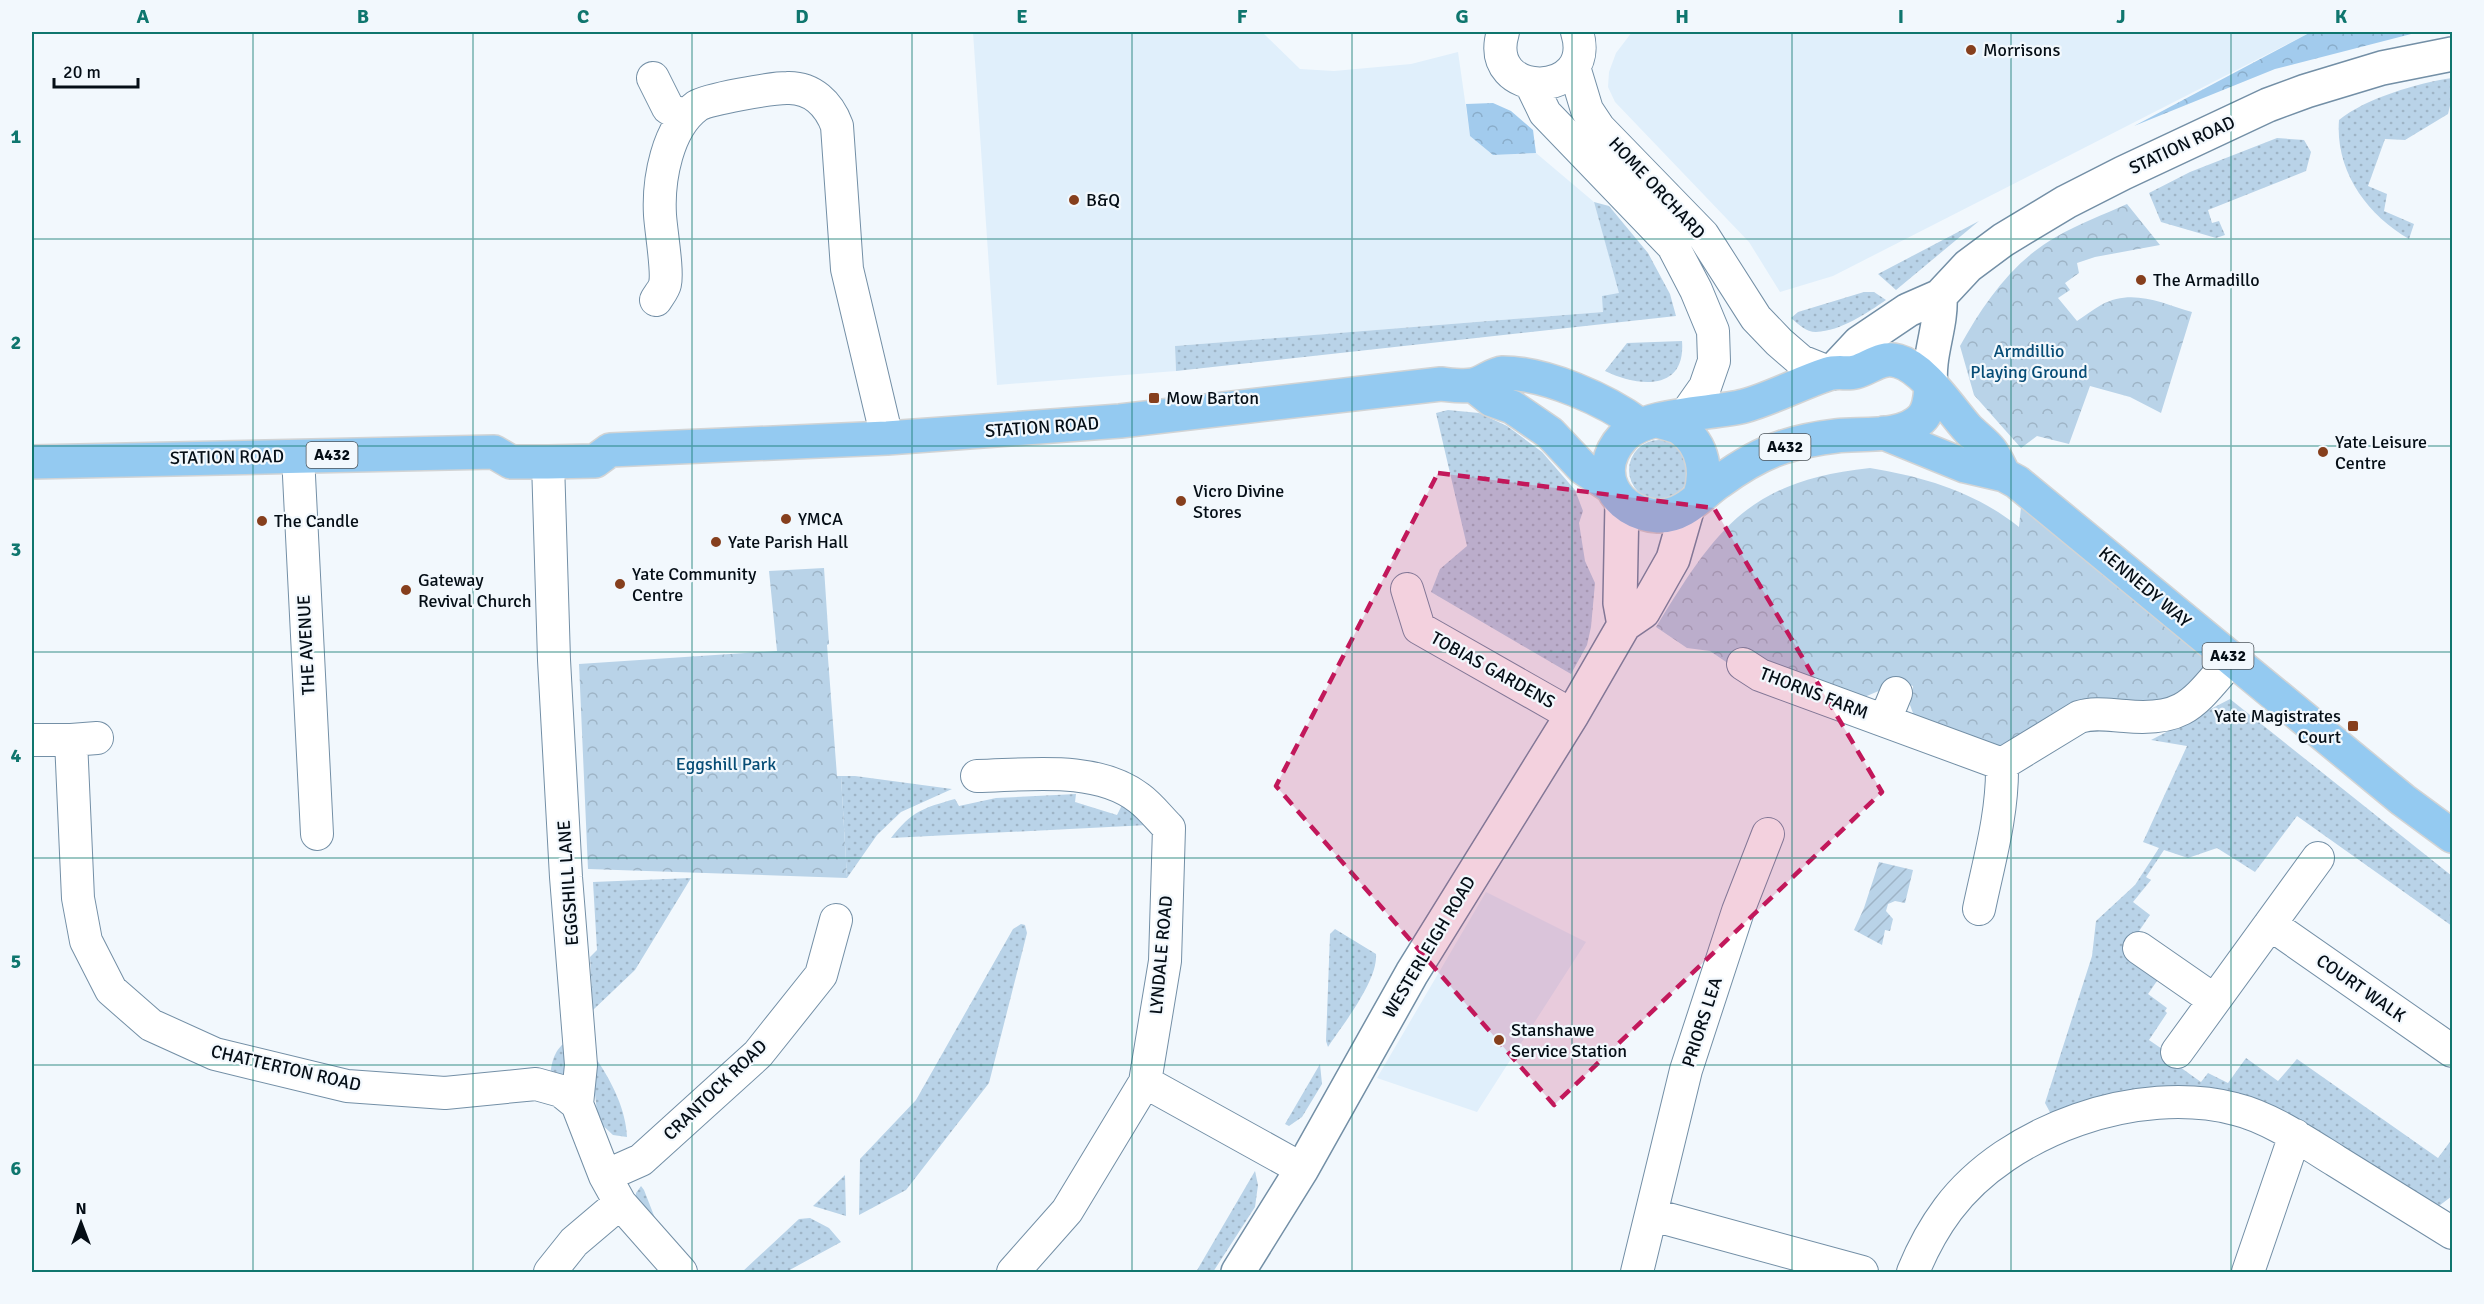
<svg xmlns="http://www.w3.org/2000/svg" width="2484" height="1304" font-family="Signika,sans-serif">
<defs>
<pattern id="grass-dots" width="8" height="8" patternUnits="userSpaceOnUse" patternTransform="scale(1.5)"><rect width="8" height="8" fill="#b9d3e8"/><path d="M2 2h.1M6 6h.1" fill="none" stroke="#9eb4c6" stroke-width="1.8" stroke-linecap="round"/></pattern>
<pattern id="forest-crowns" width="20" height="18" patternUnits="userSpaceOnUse" patternTransform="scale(1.5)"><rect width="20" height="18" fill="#a2cbed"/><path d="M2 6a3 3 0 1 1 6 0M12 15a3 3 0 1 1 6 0" fill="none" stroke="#8aadca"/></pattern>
<pattern id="park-crowns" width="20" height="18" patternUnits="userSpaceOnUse" patternTransform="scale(1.5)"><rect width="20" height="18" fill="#b9d3e8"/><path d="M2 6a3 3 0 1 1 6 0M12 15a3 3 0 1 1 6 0" fill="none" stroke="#9eb4c6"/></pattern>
<pattern id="garden-furrows" width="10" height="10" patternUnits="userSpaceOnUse" patternTransform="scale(1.5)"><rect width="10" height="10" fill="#b9d3e8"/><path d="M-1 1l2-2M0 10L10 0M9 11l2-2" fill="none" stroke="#9eb4c6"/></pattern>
</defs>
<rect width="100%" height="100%" fill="#f2f8fd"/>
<path fill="#e0effb" d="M973,32H1262L1300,69L1334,71L1411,64L1458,52L1470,136L1493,155L1536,153L1594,202L1620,294L1603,312L1175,346L1176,371L997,385Z
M1632,32H2311L1833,276L1780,292L1749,242L1615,102L1608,87L1609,72L1616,53Z
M1486,892L1586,942L1477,1112L1377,1078Z"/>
<path fill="url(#grass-dots)" d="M2452,78V97L2448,114L2405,140L2385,139L2368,186L2387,194L2384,211L2414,224L2409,239C2367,215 2335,171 2339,120C2366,98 2418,83 2452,78Z
M2277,138L2304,140L2311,152L2306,171L2208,210L2212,223L2219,221L2225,235L2216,238L2161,222L2149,193L2190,172Z
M1594,202L1609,206L1648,253L1670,294L1676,316L1176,371L1175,346L1603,312L1602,296L1619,293Z
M1979,221L1896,290L1878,274Z
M1864,292H1874L1886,300C1867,313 1841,331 1816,332C1806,332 1798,324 1791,318L1798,312Z
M1682,341C1686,392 1638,387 1605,371L1627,343Z
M1448,410L1479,413L1507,426L1542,452L1575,490L1583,511L1579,523L1585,561L1595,583L1591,627L1587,645L1571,674L1431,592L1440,569L1467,546L1436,413Z
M1629 470a30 30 0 1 1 60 0a30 30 0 1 1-60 0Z
M2230,699L2452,876V926L2297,816L2255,872L2217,848L2188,858L2164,850L2146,877L2151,880L2133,902L2150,915L2124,953L2159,978L2148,994L2167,1008L2165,1011L2167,1013L2149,1040L2165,1051L2163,1055L2201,1082L2208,1073L2228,1083L2246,1058L2278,1081L2297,1059L2438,1158L2452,1139V1196L2427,1215L2252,1111L2052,1116L2045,1103L2092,956L2096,921L2135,885L2159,848L2143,842L2187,746L2151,740Z
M841,776H855L952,789L901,812L877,835L847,878Z
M1076,794L1075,802L1117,815L1122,805L1148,825L891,838C912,811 923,808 955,799L959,806L996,798Z
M691,878L635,970L593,1010L590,957L597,950L593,882Z
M1021,924L1025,925L1027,933L989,1083L906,1190L859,1215L860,1159L916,1100L1013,929Z
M1335,929L1376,954C1378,981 1343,1024 1328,1047L1326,1041L1330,934Z
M572,1038L567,1077H550C552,1059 555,1047 572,1038Z
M591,1058L597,1060C612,1082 626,1110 627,1137L613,1135L598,1121Z
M1320,1064L1322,1084L1302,1117L1289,1126L1285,1124Z
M1255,1171L1258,1185L1255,1207L1213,1272H1196Z
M845,1175L846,1216L813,1206Z
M641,1186L644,1190L660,1231L636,1209V1193Z
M810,1218L829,1228L841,1242L786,1272H742L799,1219Z"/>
<path fill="url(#forest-crowns)" d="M2311,32H2419L2275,69L2134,126Z
M1493,103L1511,111L1533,130L1536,153L1493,155L1470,136L1466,104Z"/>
<path fill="url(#park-crowns)" d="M2127,204L2160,245L2095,257L2077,263L2079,273L2065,283L2070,290L2058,298L2077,321C2085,316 2092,310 2101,305C2132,288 2161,303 2192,312L2161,413L2130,397L2090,386L2069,444L2037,436L2021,448L1974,395L1960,346C1984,303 2012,262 2056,237C2078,224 2103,215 2127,204Z
M1870,468C1925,477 1975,492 2019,527L2021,507L2030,512L2199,649L2206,669L2176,708L2011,746L1996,748L1914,716L1910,705L1913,686L1890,678L1881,690L1862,698L1732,666L1710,651L1687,648L1656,627C1717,528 1748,481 1870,468Z
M824,568L829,644L827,645L837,776H841L847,878L588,869L579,664L777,651L769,571Z"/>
<path fill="url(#garden-furrows)" d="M1879,862L1913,870L1905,903L1895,901L1888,904L1886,911L1893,919L1890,931L1885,930L1882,945L1854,930L1864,908Z"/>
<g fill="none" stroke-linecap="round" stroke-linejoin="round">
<defs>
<path id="minor" d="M1503,32C1482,101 1598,100 1577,32
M1574,67L1587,110L1599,128L1703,235L1756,318L1779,342L1801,361L1831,373
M653,78L668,108L684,117
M1531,84L1545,113L1673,246L1696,290L1713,331L1714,361L1705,387L1686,414
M656,300C659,295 664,289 665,284C668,271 661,231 660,215C658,180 667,128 697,106C708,99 772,88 787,88C812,87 829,104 837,126L847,269L887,438
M298,456L317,834
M548,462L554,660L566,877L581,1065L577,1104L605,1176L620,1203L681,1272
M1407,589L1419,628L1572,715
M1743,664L1760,675L2002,764L2079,717C2094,712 2109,715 2125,716C2186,722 2194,702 2232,659
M1885,720L1896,693
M97,738L71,740L78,898L86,941L111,990L151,1025L215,1054L347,1086L445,1093L536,1084L561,1091L577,1104
M32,740H71
M977,776C1028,775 1096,765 1139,798C1150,806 1159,818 1169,828L1165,961L1145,1082L1067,1211L1013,1272
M1979,909C1989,861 2003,814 2002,764
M2270,924L2452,1051
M2139,948L2214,1000
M2177,1052L2318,858
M1145,1082L1302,1169
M605,1176L641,1160L758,1054L821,975L836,920
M1653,1215L1862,1272
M550,1272L574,1242L620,1203
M1637,1272L1686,1070L1738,911L1768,834
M1913,1272C1922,1250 1933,1229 1948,1209C2008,1129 2139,1084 2235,1109C2269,1117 2307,1143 2336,1161C2375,1185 2414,1209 2452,1233
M2248,1272L2295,1135"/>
<path id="tertiary" d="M1622,503L1620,603L1624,625
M1238,1272L1302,1169L1412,973L1572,715L1624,625L1643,612L1673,559L1688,507"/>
<path id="secondary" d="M1831,373L1859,343L1908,310L1940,296L1968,266L2003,240L2066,202L2123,173L2268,105L2306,91L2382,68L2452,54
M1931,387C1927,355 1942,327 1940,296"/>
<path id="primary" d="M1473,385L1492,400L1512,407L1550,433L1583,468L1610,486
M1931,387C1930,398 1930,408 1923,417C1904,439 1862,433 1836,436C1819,438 1799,442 1783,447C1761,454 1738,468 1719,482C1700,495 1684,517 1658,516C1614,513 1592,471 1623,437C1644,413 1713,414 1744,406C1773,398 1800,383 1828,374C1837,371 1847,374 1855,372C1871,368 1880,356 1898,361C1924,368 1950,409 1968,429C1975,436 1985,443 1991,451C1996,458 2000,467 2004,475
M1659,421C1666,424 1675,425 1681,429C1704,445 1708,474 1699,498
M1884,433L1965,466L2004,475L2017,482L2403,800L2452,836
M32,462L494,452L511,462H548L595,461L610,450L887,438L1120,421L1441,384C1451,385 1463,387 1473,385C1483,383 1493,374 1503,373C1546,373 1606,400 1640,425"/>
</defs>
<use href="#minor" stroke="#738fa6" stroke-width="34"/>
<use href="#tertiary" stroke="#738fa6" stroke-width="36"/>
<use href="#secondary" stroke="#738fa6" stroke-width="36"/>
<use href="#primary" stroke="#d2d4d5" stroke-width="36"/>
<use href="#minor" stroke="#fff" stroke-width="32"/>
<use href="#tertiary" stroke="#fff" stroke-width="33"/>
<use href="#secondary" stroke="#fff" stroke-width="33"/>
<use href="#primary" stroke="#94caf1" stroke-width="33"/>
</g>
<path fill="#c2185b" fill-opacity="0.2" stroke="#c2185b" stroke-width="4.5" stroke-dasharray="12 8" stroke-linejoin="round" d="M1438,473L1714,508L1882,792L1554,1105L1276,786Z"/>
<path fill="none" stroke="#0f766e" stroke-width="1.5" stroke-opacity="0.55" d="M253,32V1272M473,32V1272M692,32V1272M912,32V1272M1132,32V1272M1352,32V1272M1572,32V1272M1792,32V1272M2011,32V1272M2231,32V1272M32,239H2452M32,446H2452M32,652H2452M32,858H2452M32,1065H2452"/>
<g fill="#863f1d" stroke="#f2f8fd" stroke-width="2">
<circle cx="1971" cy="50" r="6"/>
<circle cx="1074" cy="200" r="6"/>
<circle cx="2141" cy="280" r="6"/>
<rect x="1148" y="392" width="12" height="12" rx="3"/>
<circle cx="2323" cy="452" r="6"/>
<circle cx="1181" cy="501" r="6"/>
<circle cx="786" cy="519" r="6"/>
<circle cx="262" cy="521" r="6"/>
<circle cx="716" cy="542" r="6"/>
<circle cx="620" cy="584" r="6"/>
<circle cx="406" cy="590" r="6"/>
<rect x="2347" y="720" width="12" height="12" rx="3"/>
<circle cx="1499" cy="1040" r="6"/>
</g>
<g text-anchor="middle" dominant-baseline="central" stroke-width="4.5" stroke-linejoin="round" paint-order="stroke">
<g fill="#f2f8fd" stroke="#4c545b" stroke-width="1.5">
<rect x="1759.5" y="434" width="51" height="26" rx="4.5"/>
<rect x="306.5" y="442" width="51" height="26" rx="4.5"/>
<rect x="2202.5" y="643" width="51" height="26" rx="4.5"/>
</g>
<g font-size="16" font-weight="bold" fill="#050e16">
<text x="1785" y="447">A432</text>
<text x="332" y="455">A432</text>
<text x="2228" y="656">A432</text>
</g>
<g font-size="18" fill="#050e16" stroke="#f2f8fd" text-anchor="start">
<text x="1983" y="50">Morrisons</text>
<text x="1086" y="200">B&amp;Q</text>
<text x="2153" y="280">The Armadillo</text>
<text x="1166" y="398">Mow Barton</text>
<text x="2335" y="442">Yate Leisure<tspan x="2335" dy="21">Centre</tspan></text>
<text x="1193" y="491">Vicro Divine<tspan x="1193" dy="21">Stores</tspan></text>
<text x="798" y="519">YMCA</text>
<text x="274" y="521">The Candle</text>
<text x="728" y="542">Yate Parish Hall</text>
<text x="632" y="574">Yate Community<tspan x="632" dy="21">Centre</tspan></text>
<text x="418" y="580">Gateway<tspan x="418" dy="21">Revival Church</tspan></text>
<text x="2341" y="716" text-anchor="end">Yate Magistrates<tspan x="2341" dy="21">Court</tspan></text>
<text x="1511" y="1030">Stanshawe<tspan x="1511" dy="21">Service Station</tspan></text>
</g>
<g font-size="18" fill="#050e16" stroke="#f2f8fd">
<text transform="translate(2182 145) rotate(-25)">STATION ROAD</text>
<text transform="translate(1657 188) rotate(47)">HOME ORCHARD</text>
<text transform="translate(1042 427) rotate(-4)">STATION ROAD</text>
<text transform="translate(227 457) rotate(-1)">STATION ROAD</text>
<text transform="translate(2145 587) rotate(40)">KENNEDY WAY</text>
<text transform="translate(306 645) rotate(-93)">THE AVENUE</text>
<text transform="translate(1493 670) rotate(29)">TOBIAS GARDENS</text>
<text transform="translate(1814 693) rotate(21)">THORNS FARM</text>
<text transform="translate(568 883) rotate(-94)">EGGSHILL LANE</text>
<text transform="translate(1429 947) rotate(-59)">WESTERLEIGH ROAD</text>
<text transform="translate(1161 955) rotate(-85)">LYNDALE ROAD</text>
<text transform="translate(2361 988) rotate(35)">COURT WALK</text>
<text transform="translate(1702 1022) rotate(-72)">PRIORS LEA</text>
<text transform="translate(286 1068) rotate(13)">CHATTERTON ROAD</text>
<text transform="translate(715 1090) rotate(-44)">CRANTOCK ROAD</text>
</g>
<g font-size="18" fill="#064c76" stroke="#f2f8fd">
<text x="2029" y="351">Armdillio<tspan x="2029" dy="21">Playing Ground</tspan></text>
<text x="726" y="764">Eggshill Park</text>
</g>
</g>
<rect width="2484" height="1304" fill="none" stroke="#f2f8fd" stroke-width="66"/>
<g transform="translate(81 1223)" stroke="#f2f8fd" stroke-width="4.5" paint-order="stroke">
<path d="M0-4.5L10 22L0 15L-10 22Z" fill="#050e16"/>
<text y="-9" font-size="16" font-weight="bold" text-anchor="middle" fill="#050e16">N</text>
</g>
<path d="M54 78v9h84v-9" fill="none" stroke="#050e16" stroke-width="3"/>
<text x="63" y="78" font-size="18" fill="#050e16" stroke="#f2f8fd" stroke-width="4.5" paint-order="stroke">20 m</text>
<rect x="33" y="33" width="2418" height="1238" fill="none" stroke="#0f766e" stroke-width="2"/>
<g font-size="20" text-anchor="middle" font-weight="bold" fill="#0f766e">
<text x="143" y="23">A</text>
<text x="363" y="23">B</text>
<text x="583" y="23">C</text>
<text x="802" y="23">D</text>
<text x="1022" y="23">E</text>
<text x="1242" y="23">F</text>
<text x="1462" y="23">G</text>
<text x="1682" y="23">H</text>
<text x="1901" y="23">I</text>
<text x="2121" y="23">J</text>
<text x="2341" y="23">K</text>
<text x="16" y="143">1</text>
<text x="16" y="349">2</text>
<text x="16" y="556">3</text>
<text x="16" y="762">4</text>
<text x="16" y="968">5</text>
<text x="16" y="1175">6</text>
</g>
</svg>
